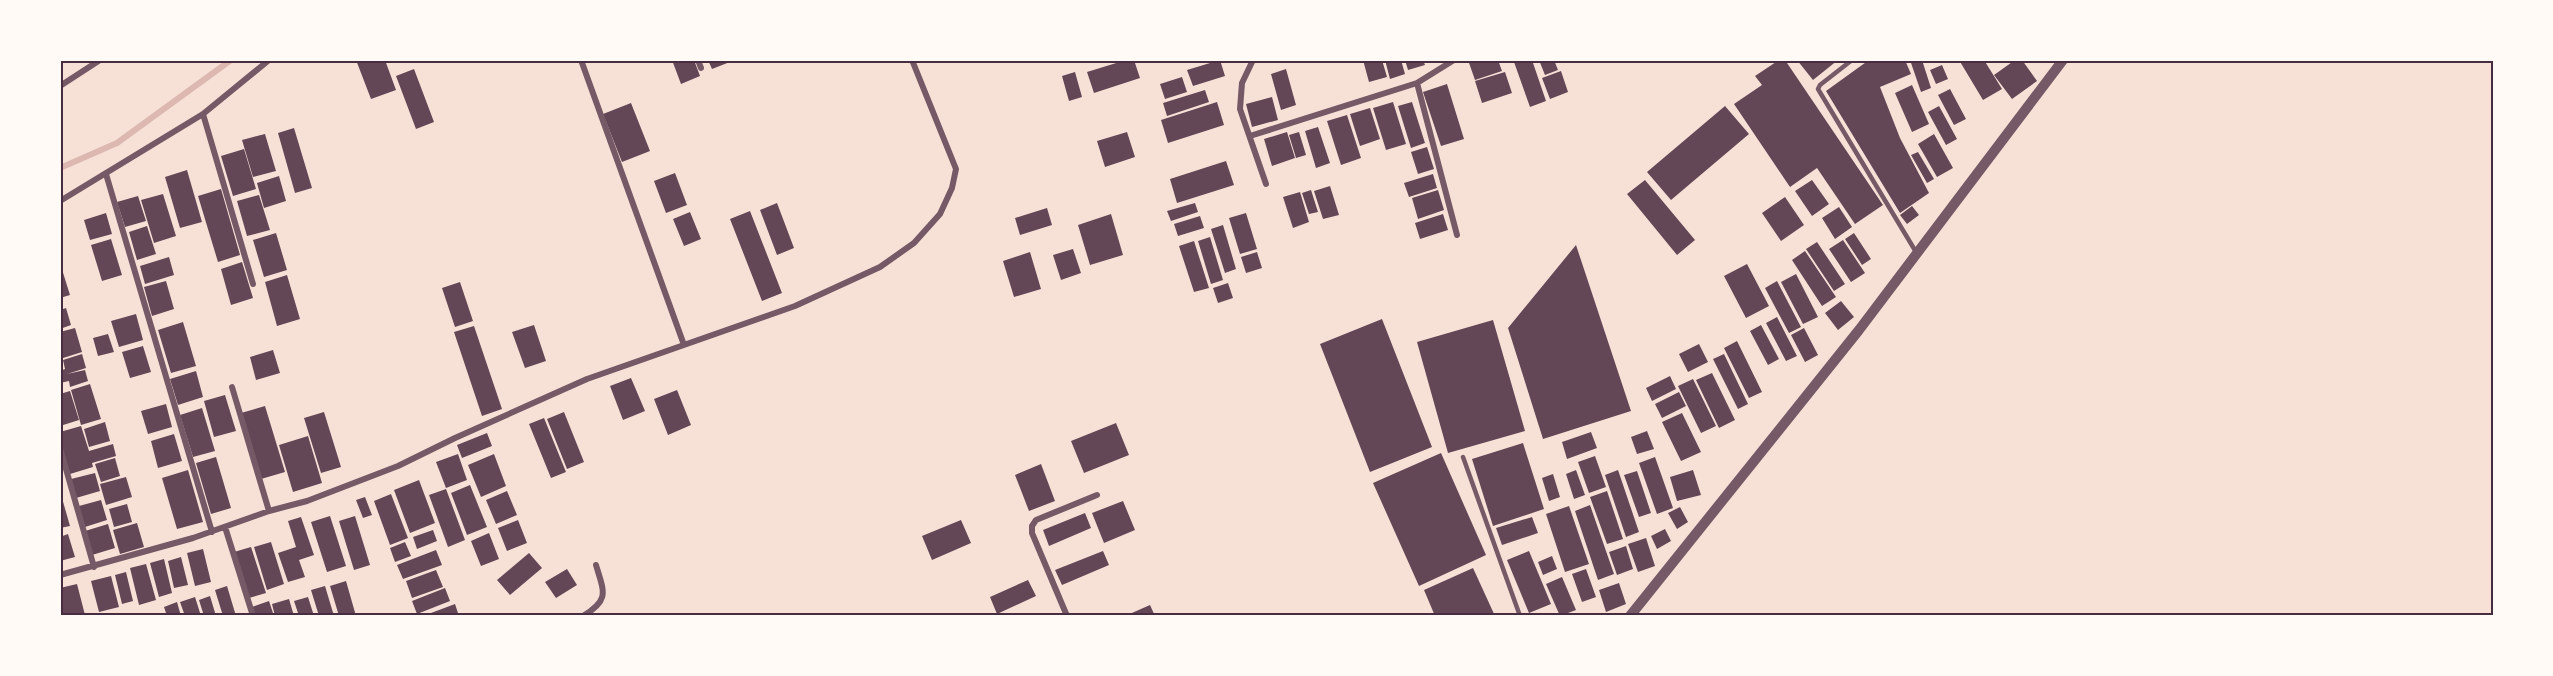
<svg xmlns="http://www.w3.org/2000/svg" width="2553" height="676" font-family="Overpass,sans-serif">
<rect width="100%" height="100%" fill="#f7e1d7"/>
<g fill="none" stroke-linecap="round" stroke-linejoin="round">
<path stroke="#dcb8b0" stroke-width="6" d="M60,168L117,143L231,60"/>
</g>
<path fill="#644757" d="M356,60H385L396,90L371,99Z
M672,60H694L700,76L681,84Z
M708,60H735L712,69Z
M1126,60H1134L1140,78L1094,93L1087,72Z
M1220,60L1225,76L1193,86L1187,70Z
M1363,60H1382L1387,77L1369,82Z
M1385,60H1401L1405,74L1390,79Z
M1405,60H1423L1425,65L1408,70Z
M1468,60H1498L1502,71L1475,80Z
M1519,60H1532L1546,101L1530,107L1514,62Z
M1539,60H1554L1558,70L1545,75Z
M1779,60H1785L1883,205L1855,224L1817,168L1790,187L1734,104L1762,85L1755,76Z
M1797,60H1838L1813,80Z
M1869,60H1905L1911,74L1880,87L1900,138L1929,193L1900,213L1826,91Z
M1910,60H1922L1931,88L1921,92Z
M1959,60H1984L2002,89L1983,100Z
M2015,60H2022L2037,81L2012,99L1994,75Z
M1942,65L1948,79L1936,84L1930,70Z
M414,69L434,122L416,129L396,76Z
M1286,69L1296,105L1281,110L1271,74Z
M1561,71L1568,92L1550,99L1542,78Z
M1075,72L1082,97L1069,101L1062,76Z
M1505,72L1512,93L1482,103L1475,81Z
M1182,77L1187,92L1165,99L1160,84Z
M1447,84L1464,139L1441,146L1423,92Z
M1912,85L1929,124L1912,132L1895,93Z
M1950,89L1966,119L1954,125L1938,95Z
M1205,90L1209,102L1167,116L1163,103Z
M1272,97L1278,120L1252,127L1246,104Z
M1217,102L1224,125L1168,143L1161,120Z
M1393,102L1406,144L1386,150L1373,108Z
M1412,102L1425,143L1411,148L1398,106Z
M631,103L650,151L622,162L603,114Z
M1725,106L1749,134L1671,200L1647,172Z
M1939,106L1957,139L1946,145L1928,112Z
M1370,108L1380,139L1360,146L1350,114Z
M1347,115L1361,158L1341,165L1327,121Z
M1318,127L1330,163L1316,168L1305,131Z
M294,128L312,188L295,193L278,133Z
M1127,132L1135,157L1105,167L1097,141Z
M1287,132L1295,158L1272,166L1264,139Z
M1299,132L1306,155L1296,158L1289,135Z
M265,134L276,171L253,177L242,140Z
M1934,134L1953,168L1937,177L1918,144Z
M1427,147L1434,169L1418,174L1411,152Z
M244,149L256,189L233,196L221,156Z
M1918,152L1934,179L1927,183L1911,155Z
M1226,161L1234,185L1177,203L1170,179Z
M187,170L202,222L180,228L165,177Z
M675,173L687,205L666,213L654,181Z
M1433,174L1437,188L1409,197L1404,183Z
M279,176L286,201L264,208L257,183Z
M1645,180L1695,240L1677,255L1627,194Z
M1812,180L1829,204L1812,216L1795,191Z
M1330,186L1339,215L1323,219L1314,191Z
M221,189L240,255L218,262L198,196Z
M1311,190L1318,212L1309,214L1302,193Z
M1438,190L1444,210L1418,219L1412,198Z
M1300,192L1309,222L1293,228L1283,197Z
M163,194L176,236L154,243L141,200Z
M259,195L270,230L247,236L237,201Z
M138,196L146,221L125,227L117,202Z
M1785,197L1804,225L1781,241L1762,213Z
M777,203L794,248L777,255L760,210Z
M1195,203L1198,212L1171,221L1167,211Z
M1912,206L1919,215L1907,224L1900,215Z
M1839,207L1852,227L1835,239L1822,218Z
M1047,208L1052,225L1020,235L1015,218Z
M750,211L782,293L762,301L730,219Z
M690,212L701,239L684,246L673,219Z
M106,213L112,234L90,240L84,220Z
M1246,213L1257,249L1240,254L1229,218Z
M1111,214L1123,255L1090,265L1078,225Z
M1443,214L1448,230L1420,239L1415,223Z
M1200,216L1204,228L1178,236L1174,224Z
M1223,225L1236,269L1225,273L1211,229Z
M147,226L156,254L137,260L129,232Z
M276,233L287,270L264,277L253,240Z
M1854,233L1871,259L1862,265L1845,239Z
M1210,237L1223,280L1211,284L1198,241Z
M111,239L122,275L102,281L91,245Z
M1843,240L1865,273L1851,282L1829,249Z
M1194,241L1209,288L1194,292L1179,246Z
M1817,242L1845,284L1834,291L1806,249Z
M1576,245L1631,411L1543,439L1508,328Z
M1073,249L1081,273L1061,280L1053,255Z
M1805,251L1836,297L1822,306L1792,260Z
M1030,252L1041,289L1014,297L1003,261Z
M1257,252L1262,268L1246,273L1241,257Z
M169,257L174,275L145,284L140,266Z
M242,262L253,298L231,305L221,269Z
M60,263L70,295L60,298Z
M1747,264L1769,306L1746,318L1724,276Z
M1796,274L1818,317L1803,324L1781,282Z
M287,275L300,319L277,326L265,282Z
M166,281L174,309L152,316L144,287Z
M1777,281L1801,327L1789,333L1765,288Z
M460,282L473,321L455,327L442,288Z
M1228,283L1233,298L1218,303L1213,288Z
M1841,301L1854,317L1838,330L1825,313Z
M66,308L71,325L60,329V310Z
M136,314L143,340L119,347L111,321Z
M1777,317L1797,356L1786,361L1766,323Z
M1382,319L1432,447L1370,472L1320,344Z
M1493,320L1525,431L1448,453L1417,342Z
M183,322L196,366L171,373L158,330Z
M534,325L546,361L525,368L512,332Z
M1761,325L1779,359L1768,365L1750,331Z
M474,326L502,409L482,416L454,332Z
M75,328L82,352L60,359V332Z
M1804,328L1818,355L1805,362L1791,335Z
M108,334L114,352L98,356L93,338Z
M1737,341L1762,392L1749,398L1724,348Z
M1699,344L1708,362L1688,372L1679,354Z
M143,346L151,372L130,378L122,352Z
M273,350L280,373L256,380L250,357Z
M82,354L86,368L67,374L85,370L88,381L70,387L69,381L60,383V371L65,369L63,360Z
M1724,354L1748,404L1738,409L1713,359Z
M196,371L203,397L178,405L170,379Z
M1712,373L1735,420L1719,428L1696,380Z
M1670,376L1676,389L1652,401L1646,388Z
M631,378L645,411L623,420L610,386Z
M1693,379L1716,426L1701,433L1678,386Z
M90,384L101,419L81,425L71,390Z
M677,390L691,425L668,435L654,399Z
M70,391L79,420L60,426V394Z
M1679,392L1686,406L1662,418L1655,404Z
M225,395L236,431L214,437L204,401Z
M166,404L172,427L148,434L141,411Z
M265,406L285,472L261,479L241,413Z
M202,408L215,451L193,457L180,415Z
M324,412L341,467L321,473L304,418Z
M564,412L584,462L567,469L547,419Z
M1682,413L1701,452L1681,461L1662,422Z
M544,418L566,472L551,478L529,424Z
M105,422L110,441L89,447L84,429Z
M1116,423L1129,455L1084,473L1071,441Z
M81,426L89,451L113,444L116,456L92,463L93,467L70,474L60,442V432Z
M1647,431L1654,449L1637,454L1631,437Z
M1591,432L1597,448L1567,459L1562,442Z
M487,433L492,446L462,458L457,445Z
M174,434L182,461L158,468L151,441Z
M308,436L322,483L293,492L279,445Z
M1523,443L1544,509L1493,526L1472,459Z
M1441,453L1486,555L1419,586L1373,483Z
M458,454L467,480L446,488L436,462Z
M494,454L506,486L481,497L468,465Z
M1595,456L1606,487L1589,493L1578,462Z
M216,457L231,508L211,514L196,463Z
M1655,457L1673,508L1657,514L1639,463Z
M115,458L120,476L101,482L95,464Z
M1041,464L1055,501L1029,511L1015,475Z
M188,470L203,522L177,529L162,478Z
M1576,470L1585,495L1574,499L1566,474Z
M1618,470L1639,532L1626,537L1605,475Z
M1693,470L1701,495L1677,501L1670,477Z
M1637,471L1651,513L1639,517L1624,475Z
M95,473L100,491L76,498L71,479Z
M1553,474L1560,497L1549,501L1542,478Z
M126,477L132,497L106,505L100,484Z
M419,480L435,523L410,533L394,490Z
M470,485L487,527L467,535L451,493Z
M446,489L465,540L448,547L429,495Z
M507,491L517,515L496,524L486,500Z
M1607,491L1623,539L1607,544L1590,497Z
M391,494L408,538L390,545L374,501Z
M365,497L372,515L363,518L356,500Z
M62,498L70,526L60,528V499Z
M101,500L107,520L85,527L79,506Z
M1123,501L1135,530L1104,543L1092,513Z
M127,504L132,522L114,527L109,509Z
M1590,505L1614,574L1598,580L1575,511Z
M1569,506L1589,564L1565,572L1546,514Z
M1680,507L1688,522L1677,529L1668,513Z
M1085,513L1091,528L1049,546L1043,530Z
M330,516L346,566L327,572L311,522Z
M355,516L370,565L354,570L339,521Z
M301,517L314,555L299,560L305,577L288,582L278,553L296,547L288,521Z
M1532,517L1538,533L1502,545L1496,528Z
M518,520L527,543L507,551L498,528Z
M961,520L971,543L932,560L922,536Z
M137,523L144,547L120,554L113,530Z
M108,524L115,548L92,555L85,531Z
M1665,529L1671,541L1657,549L1651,536Z
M433,530L437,541L417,549L413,537Z
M489,533L499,559L481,566L471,541Z
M68,534L75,557L60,561V537Z
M1646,538L1655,566L1638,572L1628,544Z
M271,542L284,584L267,590L254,547Z
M405,542L411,556L395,562L390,548Z
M1626,546L1633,569L1617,575L1609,552Z
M251,547L266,593L249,598L234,552Z
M203,549L211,582L195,586L187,553Z
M436,550L442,565L403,579L397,565Z
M1103,551L1109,565L1062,585L1055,570Z
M1529,551L1551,604L1529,613L1507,560Z
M529,553L542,568L510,595L497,580Z
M1552,556L1557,569L1543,575L1538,562Z
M181,557L188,585L174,588L168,561Z
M164,559L172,593L159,597L150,563Z
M146,564L156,600L139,605L130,568Z
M1473,568L1495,616H1435L1424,590Z
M567,569L577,585L556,598L545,582Z
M1586,569L1596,597L1582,602L1572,574Z
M436,570L443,587L412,598L406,581Z
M126,572L133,601L122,604L115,575Z
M111,576L119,607L99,612L91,581Z
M1562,577L1576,610L1560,616L1546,584Z
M1028,580L1036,596L997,614L990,597Z
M346,581L356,616H339L330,586Z
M1619,583L1626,604L1606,612L1599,590Z
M77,584L85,615L60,616V588Z
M227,586L236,616H223L215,590Z
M325,586L334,616H319L311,590Z
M445,588L450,601L417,614L412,601Z
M210,596L216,616H204L199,600Z
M195,597L201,616H185L180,602Z
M308,597L314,616H299L294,601Z
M289,599L294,616H275L272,604Z
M269,601L274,616H255L252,607Z
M177,602L181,616H167L164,607Z
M455,604L459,616H423Z
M1150,605L1155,616H1125Z"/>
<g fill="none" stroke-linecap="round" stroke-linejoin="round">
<path stroke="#755966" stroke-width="4.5" d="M1852,60L1820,85L1818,89L1916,252
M1463,457L1520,616"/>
<path stroke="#755966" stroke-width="6" d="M581,60L684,345
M698,60L701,68
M1253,60L1242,83L1240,109L1266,184
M1417,83L1457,235
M60,86L100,60
M203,114L253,284
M1250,136L1417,83L1454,60
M106,174L212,532
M60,201L203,114L269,60
M232,387L269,511
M60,448L94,567
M225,527L253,616
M60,575L193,538L269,511L307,501L398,466L455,438L587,379L795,306L880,267L914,243L940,214L952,188L956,169L912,60
M583,616C610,600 604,592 596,565
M1067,616L1032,533V526L1036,520L1097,495"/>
<path stroke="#755966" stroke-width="10" d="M1630,616L1859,330L2063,60"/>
</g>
<rect width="2553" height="676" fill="none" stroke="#fffaf5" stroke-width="123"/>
<rect x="62" y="62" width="2430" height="552" fill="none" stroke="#4a2c40" stroke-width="2"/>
</svg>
